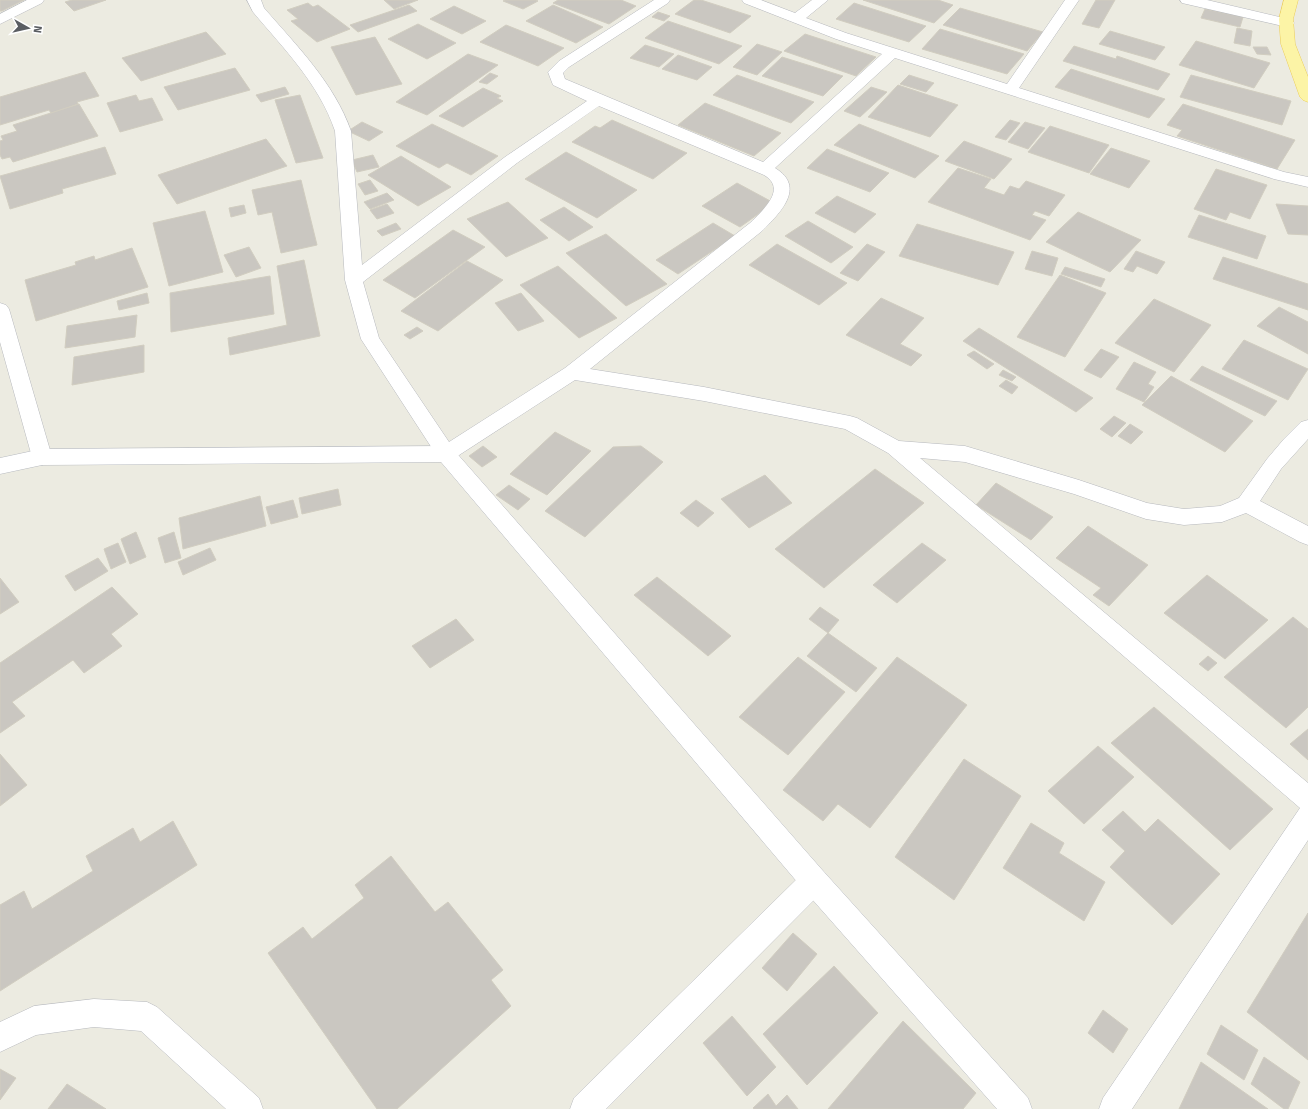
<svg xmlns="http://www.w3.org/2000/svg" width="1308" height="1109" font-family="'Fira Sans',sans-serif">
<rect width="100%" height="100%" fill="#ecebe1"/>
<path fill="#cac7c1" stroke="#d1cdc0" d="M0,0H24L2,11H0Z
M72,0H106L74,11L65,2Z
M384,0H418L394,9Z
M505,0H536L538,1L523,9L503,1Z
M558,0H621L636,6L609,24L553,3Z
M694,0H701L751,16L730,33L675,14Z
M863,0H938L953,5L934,23Z
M1096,0H1115L1099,28L1082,24Z
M308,3L313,7L318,5L350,29L317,42L291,21L298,19L287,10Z
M854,3L926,26L909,42L836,19Z
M409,5L417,11L358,32L350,25Z
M553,5L603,27L576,43L526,21Z
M454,6L486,21L462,34L430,19Z
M960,8L1043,32L1027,51L943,25Z
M1205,9L1243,17L1240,27L1201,18Z
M658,12L670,16L664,21L652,17Z
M668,21L742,46L719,64L645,38Z
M418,24L456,43L427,59L388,39Z
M506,25L564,48L538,66L480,42Z
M1237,28L1252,31L1250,46L1234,43Z
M940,29L1024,54L1007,74L922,49Z
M1110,31L1165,47L1155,60L1099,44Z
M206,32L226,54L141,81L122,58Z
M805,34L876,57L856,76L784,51Z
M375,37L402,84L356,95L331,47Z
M1196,41L1270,63L1254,88L1179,65Z
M757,44L782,52L757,75L733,67Z
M645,45L674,54L659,67L630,58Z
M1074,46L1116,59L1117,56L1170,74L1158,90L1063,61Z
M1253,47H1267L1271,55L1257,54Z
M468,54L498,65L427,115L396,102Z
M678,55L712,67L697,80L662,69Z
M782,57L843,76L823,96L762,76Z
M235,68L250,90L178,110L164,87Z
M1071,69L1165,99L1149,118L1055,87Z
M85,72L99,96L77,102L78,104L51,113L49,110L0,125V97Z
M490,73L498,76L487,84L479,82Z
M737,75L814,102L791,123L713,95Z
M909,75L934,83L926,92L900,84Z
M1191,75L1291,101L1282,125L1180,97Z
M898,85L958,105L930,137L868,117Z
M285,87L289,94L261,102L256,95Z
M871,87L887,92L860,117L844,111Z
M483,88L501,96L497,98L503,101L463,127L439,116Z
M136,95L139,101L152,98L163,120L120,132L107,103Z
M300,95L323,158L296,163L275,100Z
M705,103L781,133L754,156L678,125Z
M79,104L98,136L13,162L10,157L2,159L0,155V141L3,140L1,136L17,131L13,125Z
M1183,104L1295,140L1277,169L1177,136L1182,130L1167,125Z
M612,120L687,153L653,179L572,142L595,126L600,128Z
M1010,120L1020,123L1006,140L995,137Z
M362,122L383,132L369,141L348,131Z
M1025,122L1045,128L1028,149L1008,142Z
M432,124L498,156L471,175L447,163L439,168L396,146Z
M859,124L939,156L915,178L834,145Z
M1050,126L1109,145L1089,173L1028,152Z
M266,139L287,166L177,204L158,175Z
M964,141L1012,159L994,179L945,161Z
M105,147L116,174L62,189L63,193L10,209L0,176Z
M1111,148L1150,161L1129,188L1090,174Z
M827,149L889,173L870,192L807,168Z
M566,152L637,190L597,218L525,179Z
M373,155L379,167L357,172L352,160Z
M401,156L451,187L418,206L368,175Z
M958,168L991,179L984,188L1004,195L1010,186L1019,189L1026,181L1065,195L1049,216L1035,211L1032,215L1046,220L1030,240L928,202Z
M1216,169L1267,185L1250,219L1230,212L1226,220L1194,209Z
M301,180L317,245L281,253L272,212L258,215L252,190Z
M370,180L378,191L365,195L358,184Z
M737,183L774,203L740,227L702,206Z
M387,193L394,200L370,209L364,202Z
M837,196L876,214L855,233L815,213Z
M508,202L548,238L506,257L467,219Z
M387,204L394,213L377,219L370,210Z
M1276,204L1308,206V235L1288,234Z
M244,205L246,213L231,217L229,208Z
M564,207L593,227L569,241L540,220Z
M205,211L223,272L169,286L153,223Z
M1078,212L1141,240L1110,272L1046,242Z
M1199,215L1266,236L1257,259L1188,237Z
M808,221L853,247L831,263L785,236Z
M396,223L401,229L382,236L377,231Z
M713,223L735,236L678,274L656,260Z
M917,224L1014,252L998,285L899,256Z
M453,230L485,247L415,298L383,280Z
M606,234L667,284L626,306L566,253Z
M777,244L847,283L819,305L749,265Z
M867,244L885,252L858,281L840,273Z
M249,247L261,268L236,277L224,255Z
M132,248L148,287L36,321L25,280L76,265L75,262L94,256L95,260Z
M1032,251L1058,258L1052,276L1025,269Z
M1136,251L1165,262L1157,274L1137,266L1133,272L1124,269Z
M1223,257L1308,284V310L1213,279Z
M304,260L320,336L230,355L228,338L287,325L277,266Z
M467,261L503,280L438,331L401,311Z
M558,266L617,318L579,338L520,285Z
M1065,267L1105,279L1101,287L1061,274Z
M1060,275L1106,293L1065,357L1017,337Z
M270,276L274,314L171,332L170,293Z
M147,293L149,303L119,310L117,301Z
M521,293L544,321L518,331L495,303Z
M881,298L924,318L900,344L922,355L911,366L846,335Z
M1154,299L1211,325L1174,372L1115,343Z
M1279,307L1308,322V354L1257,326Z
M137,315L135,337L65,348L67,326Z
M417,327L423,331L410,339L404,335Z
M979,328L1093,398L1076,412L963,341Z
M1244,340L1308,369L1288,400L1222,369Z
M144,345V372L72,385L74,357Z
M1101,349L1119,357L1101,378L1084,370Z
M974,351L994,364L987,369L967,355Z
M1134,362L1156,372L1148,384L1154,387L1144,402L1116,389Z
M1202,366L1277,401L1265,416L1190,380Z
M1003,370L1016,377L1012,381L999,375Z
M1171,376L1253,421L1225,452L1142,405Z
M1006,380L1018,387L1012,394L999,386Z
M1114,416L1126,423L1112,437L1100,429Z
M1130,424L1143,432L1131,444L1118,436Z
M555,432L591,451L547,495L510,474Z
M483,446L497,457L482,467L469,456Z
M641,446L663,462L585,537L545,511L613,447Z
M875,469L924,503L824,588L775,549Z
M765,475L792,503L749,528L721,499Z
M996,483L1053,517L1031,540L976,505Z
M509,485L530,499L518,510L496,495Z
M338,489L341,505L302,514L299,498Z
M260,496L266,526L183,549L179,518Z
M293,500L298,517L271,524L266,507Z
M696,500L714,513L698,527L680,513Z
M1088,526L1148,565L1109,606L1093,595L1101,588L1056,558Z
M136,532L146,557L130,564L121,539Z
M174,532L181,558L165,563L158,538Z
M118,543L126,562L111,569L104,549Z
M922,543L946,560L897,603L873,585Z
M210,548L216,560L183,575L178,562Z
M98,558L108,571L75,591L65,576Z
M1207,575L1268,620L1225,659L1164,613Z
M657,577L731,636L708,656L634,595Z
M0,578L19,602L0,614Z
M112,587L138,614L111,634L122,646L84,673L73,660L12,702L25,716L0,733V663Z
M820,607L839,620L828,633L809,619Z
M1293,617L1308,629V707L1286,728L1224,677Z
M456,619L474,640L430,668L412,646Z
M828,633L877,668L856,692L807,656Z
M1208,656L1217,663L1208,671L1199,664Z
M798,657L845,692L788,755L739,717Z
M897,657L967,705L870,828L838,804L823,821L783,790Z
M1154,707L1273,809L1230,850L1111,743Z
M1308,729V760L1290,744Z
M1098,746L1134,777L1084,824L1048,791Z
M0,754L27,785L0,806Z
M964,759L1021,796L954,900L895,857Z
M1123,811L1145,832L1158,819L1220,874L1172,925L1110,867L1125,851L1102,830Z
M173,821L197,865L0,991V905L24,891L32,909L93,871L86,856L133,828L140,842Z
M1031,823L1064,843L1059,853L1105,882L1084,921L1003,868Z
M391,856L435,912L448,902L503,970L491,980L511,1006L397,1109H377L268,953L303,927L312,939L364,898L355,885Z
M1308,913V1060L1247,1012Z
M793,933L817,954L787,991L762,968Z
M834,966L878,1013L807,1085L763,1034Z
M1103,1010L1128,1029L1113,1053L1088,1033Z
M732,1016L776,1067L747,1096L703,1043Z
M903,1021L976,1093L963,1109H828Z
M1221,1025L1258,1050L1244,1080L1207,1054Z
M1264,1057L1300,1082L1288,1109H1284L1251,1084Z
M1201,1062L1268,1109H1179Z
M0,1069L16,1078L0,1100Z
M67,1084L106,1109H48Z
M768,1094L776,1106L787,1095L798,1109H754L753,1108Z"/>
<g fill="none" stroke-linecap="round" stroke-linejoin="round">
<defs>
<path id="street" d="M27,0H44L42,3L0,24V14Z
M247,0H261L264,8C297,46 334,83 351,131L362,265L505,157L587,101L553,85L548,72L559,61L654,0H670L668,3L569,67L563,73L565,79L763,162L882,54L836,39L744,3L742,0H761L795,13L812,0H828L806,18L846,33L1007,84L1065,0H1079L1019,88L1284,172L1308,177V187L1274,179L895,58L775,168C807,187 779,214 762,231L590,369L704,387L850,416L857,418L899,441L965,446L1079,480L1147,503L1184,509L1220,506L1239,498L1267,459L1284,439L1301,422L1308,420V439L1281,469L1260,501L1308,526V545L1300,542L1246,513L1222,522L1184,525L1146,519L1074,494L965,462L920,458L1308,783V840L1132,1109H1099L1103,1098L1300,808L888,453L845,429L704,401L575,380L453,459L446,462L439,459L361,339L345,280L335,131C319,84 285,50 253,12ZM599,106L764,175C788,189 762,211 750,223L565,368L449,442L379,338L363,282L517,163Z
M1180,0H1207L1292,20L1294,23L1292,26L1287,27L1182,3Z
M0,303L6,305L9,309L52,457L49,462L42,465L35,462L32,457L0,342Z
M814,868L824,872L827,881L824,890L606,1109H570L574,1098L804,872Z
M94,999L147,1002L157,1007L259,1098L263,1109H226L141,1031L94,1027L36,1035L0,1052V1022L34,1006Z"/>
<path id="secondary" d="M446,446L453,449L824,872L1028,1098L1032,1109H997L804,890L441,462L42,465L0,474V458L42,449Z"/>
<path id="primary" d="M1284,0H1298L1293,19L1295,44L1308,77V102L1303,100L1300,97L1281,44L1279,19Z"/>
</defs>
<use href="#street" stroke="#b7b9be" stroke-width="1"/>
<use href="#secondary" stroke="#b7bac0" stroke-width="1"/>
<use href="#primary" stroke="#ecce5a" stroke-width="1"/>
<use href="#street" fill="#fff" fill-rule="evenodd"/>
<use href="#secondary" fill="#fff" fill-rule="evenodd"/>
<use href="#primary" fill="#fcf4a6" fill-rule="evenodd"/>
</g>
<g transform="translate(28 28) rotate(98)" stroke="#ffffff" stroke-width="3" paint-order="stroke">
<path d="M0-3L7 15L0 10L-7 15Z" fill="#5a5d62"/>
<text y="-6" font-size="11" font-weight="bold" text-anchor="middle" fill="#5a5d62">N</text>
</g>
</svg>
